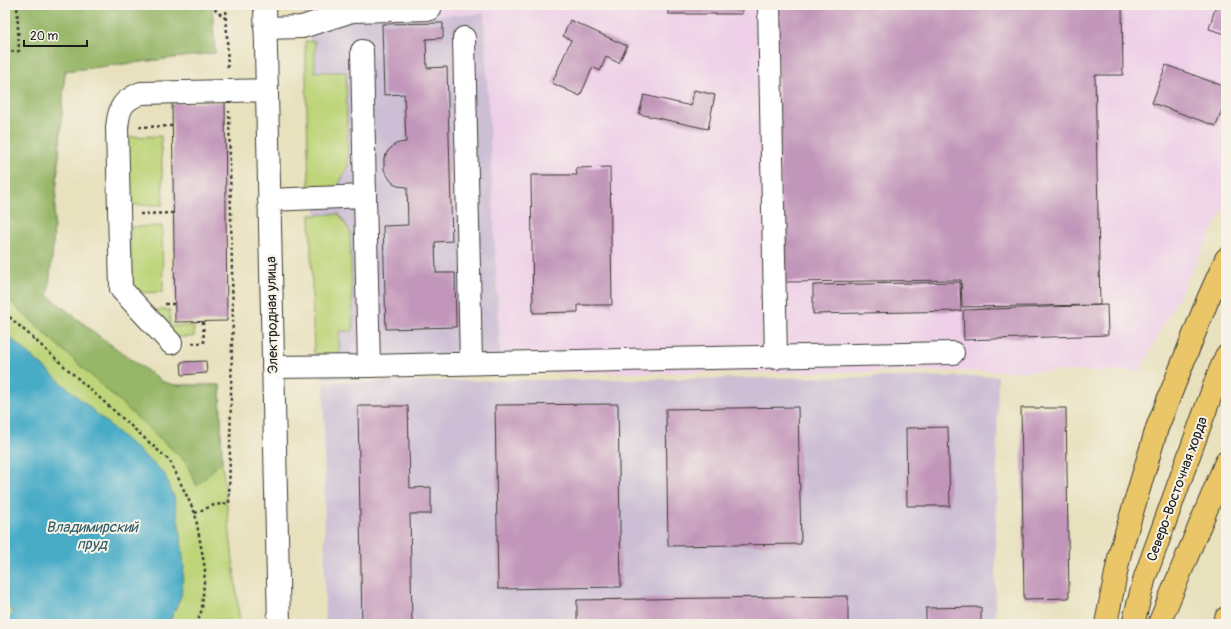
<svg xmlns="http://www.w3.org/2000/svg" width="1231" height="629" font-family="Pangolin,sans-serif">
<rect width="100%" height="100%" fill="#f7f3e8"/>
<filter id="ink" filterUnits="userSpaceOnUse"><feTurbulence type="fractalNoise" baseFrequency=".025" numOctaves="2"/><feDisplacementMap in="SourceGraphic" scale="8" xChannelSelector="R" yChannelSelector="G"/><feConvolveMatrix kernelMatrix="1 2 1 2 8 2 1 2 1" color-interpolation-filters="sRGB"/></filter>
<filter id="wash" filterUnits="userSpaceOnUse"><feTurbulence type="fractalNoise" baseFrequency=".012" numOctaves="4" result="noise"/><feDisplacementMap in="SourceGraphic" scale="16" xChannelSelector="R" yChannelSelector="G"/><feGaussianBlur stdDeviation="0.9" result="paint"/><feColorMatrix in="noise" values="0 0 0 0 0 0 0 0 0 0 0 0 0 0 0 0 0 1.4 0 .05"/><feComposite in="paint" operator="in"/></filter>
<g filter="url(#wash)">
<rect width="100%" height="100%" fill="#e8e1be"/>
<path fill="#eed0e8" d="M309,5H1226V205L1140,371L501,373L484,14L309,20Z"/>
<path fill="#ccbed4" d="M484,14L501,373L322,379L309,20Z
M998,376L995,624H325L324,382Z"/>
<path fill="#bdd478" stroke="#6c784a" d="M5,5H212L215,53L65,71L54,221L53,246L48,296L100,337L163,382L175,385H220L222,461L240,624H5Z
M305,41H315V72H346L348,166L337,188L309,189Z
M161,136L163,205H127L125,137Z
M339,214L350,231L353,331H339V359H314L310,215Z
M162,226L163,292L132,293L130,227Z
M146,310H170V326H194V337H172Z"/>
<path fill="#96b668" stroke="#596942" d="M5,5H212L215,53L65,71L54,221L53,246L48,296L100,337L163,382L175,385H220L222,461L197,486L186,462L5,297Z"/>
<path fill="#48acc7" stroke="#326472" d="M5,333L164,473L174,497L180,530L184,566L181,596L169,624H10L6,621L13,613L5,603Z"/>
<g id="blocks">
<path fill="#c296ba" d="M668,5H742V14H668Z
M777,5H1122L1123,75H1095L1100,305L962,307L961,280L782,282Z
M1216,5H1226V34L1209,29Z
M570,20L627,46L619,63L606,57L600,71L593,67L580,96L552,83L571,40L563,36Z
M443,23V38L426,39L427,68L447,67L452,241L435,242L436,273H455L456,327L386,329L383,226L408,225L407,187L397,186L391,181L384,170V158L388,151L394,145L399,143L406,142L404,94L384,95L382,24Z
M1166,65L1226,87V100L1216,126L1152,103Z
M694,90L715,95L708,129L639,114L644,95L691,106Z
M225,102L227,321L175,322L172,103Z
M610,167L612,305H578V312L533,313L531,175H577L576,168Z
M960,282L961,311L813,314V285Z
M1107,305L1108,335L964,340L963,310Z
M206,361L207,373L182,375L181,362Z
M618,404L621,587L498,589L495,405Z
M358,406H408L410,488L431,487V514H410L412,624H362Z
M798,407L801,544L668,546L666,409Z
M1021,408H1066L1069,598L1024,599Z
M948,427L950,506H907L906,428Z
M848,596V624H577V600Z
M981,607V624H926V608Z"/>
</g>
</g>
<g filter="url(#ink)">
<use href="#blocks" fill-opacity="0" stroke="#3b3a34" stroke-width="1"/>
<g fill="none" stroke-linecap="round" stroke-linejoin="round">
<defs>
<path id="minor" d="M265,5L279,624
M769,5L776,358
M265,28L302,27L352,11L430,9V5
M464,38L471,363
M362,51L365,196
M269,200L365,196L369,366C564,360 758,358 953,353
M171,343L121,289L117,128C119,107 122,101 141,93L267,90
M273,367L369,366"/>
<path id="major" d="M1106,624L1120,553L1157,428L1208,299L1226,259
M1133,624L1145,577L1217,378L1226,356
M1159,624L1226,462
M1224,624L1226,618"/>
</defs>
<use href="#minor" stroke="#3b3a34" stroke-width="24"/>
<use href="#major" stroke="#3b3a34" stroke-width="24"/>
<path stroke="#3b3a34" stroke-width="2.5" stroke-dasharray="3 3" stroke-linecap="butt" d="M210,5L226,19
M226,5L228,70
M5,52L19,51L17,5
M139,127L172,126
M140,214L174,213
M165,304H174
M5,313L170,461L195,513L205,569L202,609L197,624
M192,343H204L203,322
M195,513L214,505L229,503L232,342L233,322L229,111"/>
<use href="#minor" stroke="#fff" stroke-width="22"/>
<use href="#major" stroke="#ebc669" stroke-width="22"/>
</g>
</g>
<g text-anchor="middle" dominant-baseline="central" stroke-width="4" stroke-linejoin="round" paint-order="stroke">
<g font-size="14" fill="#1c1c1c" stroke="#f7f3e8">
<text transform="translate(272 315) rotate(-91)">Электродная улица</text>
<text transform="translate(1177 489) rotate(-70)">Северо-Восточная хорда</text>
</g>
<g font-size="15" font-style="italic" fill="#305d69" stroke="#f7f3e8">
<text x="92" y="527">Владимирский<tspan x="92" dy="17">пруд</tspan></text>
</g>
</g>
<rect width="1231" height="629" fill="none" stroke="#f7f3e8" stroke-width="20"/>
<path d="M24 40v6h63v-6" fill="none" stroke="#1c1c1c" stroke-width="2"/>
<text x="30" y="40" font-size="12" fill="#1c1c1c" stroke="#f7f3e8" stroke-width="3" paint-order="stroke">20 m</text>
</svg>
